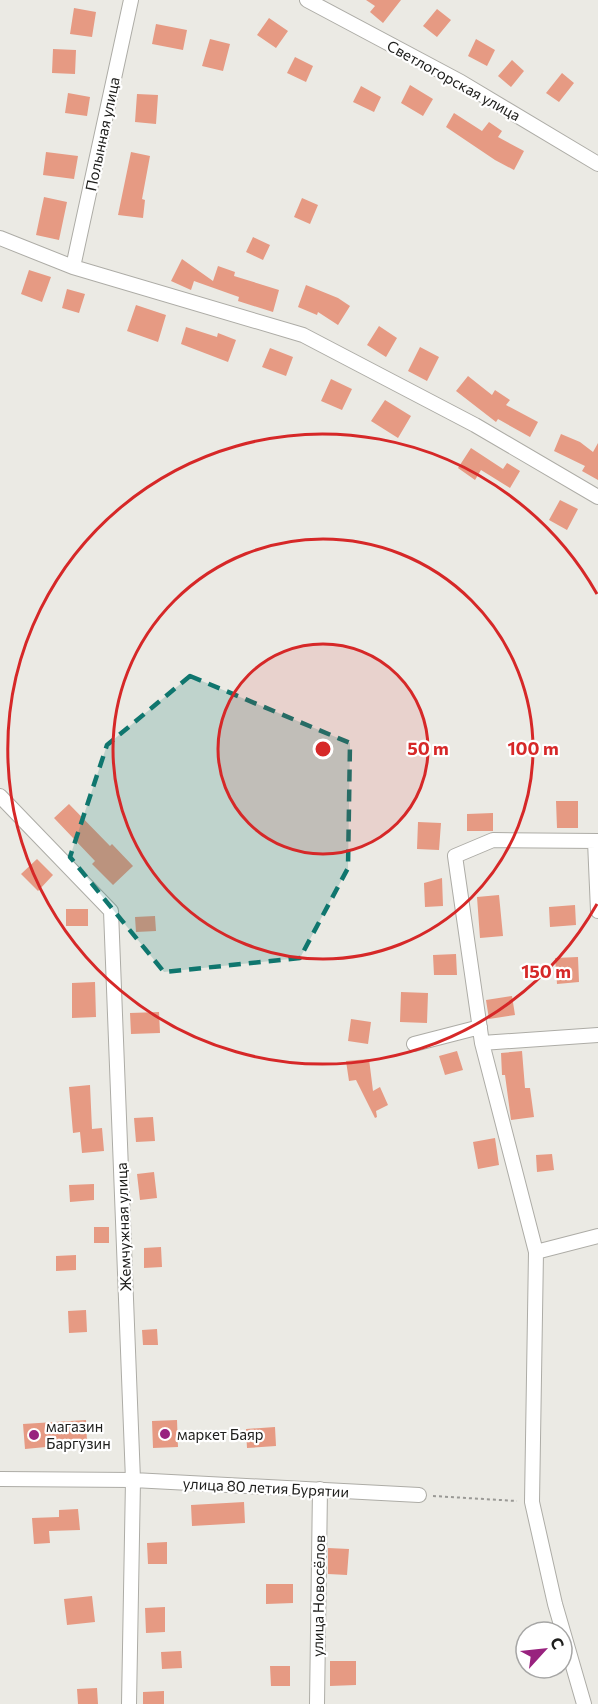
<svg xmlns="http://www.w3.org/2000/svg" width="598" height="1704" font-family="Commissioner,sans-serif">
<rect width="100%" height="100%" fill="#ebeae4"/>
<path fill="#e69a83" d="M366,0H401L383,23L370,12L375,6Z
M74,8L96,12L92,37L70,34Z
M437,9L451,20L437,37L423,26Z
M269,18L288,31L276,48L257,35Z
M156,24L187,30L183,50L152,44Z
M210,39L230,44L223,71L202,66Z
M476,39L495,50L487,66L468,56Z
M53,49L76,50L75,74L52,73Z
M295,57L313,66L306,82L287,73Z
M512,60L524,71L511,87L498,76Z
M562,73L574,83L559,102L546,93Z
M410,85L433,99L423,116L401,103Z
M361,86L381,97L374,112L353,102Z
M68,93L90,97L87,116L65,113Z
M137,94L158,95L156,124L135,122Z
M454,113L482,131L489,122L502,131L498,137L524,151L514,170L495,160L446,127Z
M46,152L78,156L74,179L43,175Z
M131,152L150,156L142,199L145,200L143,218L118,215Z
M44,197L67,202L59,240L36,235Z
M302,198L318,205L310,224L294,217Z
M253,237L270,245L263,260L246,252Z
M182,259L213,281L218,266L235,272L234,276L279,290L273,312L238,301L239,297L194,281L191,290L171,281Z
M29,270L51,277L42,302L21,294Z
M306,285L338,298L350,306L338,325L318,312L317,315L298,307Z
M67,289L85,294L79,313L62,308Z
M136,305L166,315L158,342L127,331Z
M379,326L397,338L386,357L367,345Z
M186,327L217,337L218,333L236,340L228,362L181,344Z
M420,347L439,357L427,381L408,371Z
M270,348L293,357L286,376L262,367Z
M468,376L492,395L495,390L510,400L506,405L538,422L530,437L498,419L496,422L456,391Z
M331,379L352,389L342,410L321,401Z
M385,400L411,416L398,438L371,421Z
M561,434L580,442L593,452L598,443V480L582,471L585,466L554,451Z
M471,448L503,469L507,463L520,471L510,488L481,470L475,480L458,468Z
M560,500L578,509L567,530L549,520Z
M556,801H578V828H557Z
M69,804L110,846L112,844L133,866L113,885L92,864L95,861L54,818Z
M493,813V831H467V814Z
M418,822L441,823L439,850L417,849Z
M37,859L53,875L38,891L21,874Z
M442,878L443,906L425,907L424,883Z
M499,895L503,936L480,938L477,897Z
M575,905L576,925L550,927L549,907Z
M66,909H88V926H66Z
M155,916L156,931L136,932L135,917Z
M456,954L457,975H434L433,955Z
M578,957L579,982L557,984L555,958Z
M95,982L96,1017L72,1018V983Z
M401,992L428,993L427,1023L400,1022Z
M512,996L515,1015L489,1019L486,1000Z
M159,1012L160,1033L131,1034L130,1013Z
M351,1019L371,1022L368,1044L348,1041Z
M457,1051L463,1070L445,1075L439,1056Z
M522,1051L525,1088H530L534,1117L511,1120L505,1075H502L501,1053Z
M369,1059L373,1091L380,1087L388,1105L376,1111L377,1117L375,1118L356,1080L349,1081L346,1061Z
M90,1085L92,1129L102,1128L104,1151L82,1153L80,1132L73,1133L69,1087Z
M153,1117L155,1141L136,1142L134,1118Z
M495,1138L499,1165L478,1169L473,1142Z
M552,1154L554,1170L537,1172L536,1155Z
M154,1172L157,1198L140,1200L137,1174Z
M94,1184V1200L70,1202L69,1185Z
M94,1227H109V1243H94Z
M161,1247L162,1267L144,1268V1248Z
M76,1255V1270L56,1271V1256Z
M86,1310L87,1332L69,1333L68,1311Z
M157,1329L158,1345H143L142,1330Z
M86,1420L87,1442L46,1445V1447L25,1449L23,1424Z
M177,1420L178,1447L153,1448L152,1421Z
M275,1427L276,1446L247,1448L246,1429Z
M244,1502L245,1523L192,1526L191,1505Z
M78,1509L80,1530L49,1531L50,1543L34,1544L32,1518L59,1517V1510Z
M167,1542V1564H148L147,1543Z
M328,1548L349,1549L347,1575L328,1574Z
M266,1584H293V1603L266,1604Z
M92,1596L95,1622L67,1625L64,1599Z
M165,1607V1632L146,1633L145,1608Z
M181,1651L182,1668L162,1669L161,1652Z
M330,1661H356V1685L330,1686Z
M270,1666H290V1686H271Z
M97,1688L98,1704H78L77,1689Z
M164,1691V1704H143V1692Z"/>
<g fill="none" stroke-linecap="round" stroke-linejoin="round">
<defs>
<path id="minor" d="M307,0L461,82L598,164
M0,238L73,267L303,335L475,425L598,497
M73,267L131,0
M0,796L111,911L133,1480L129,1704
M595,841L598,911
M482,1043L598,1035
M414,1044L480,1027
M536,1252L598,1236
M0,1479L133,1480L419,1495
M317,1704L320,1489
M584,1704L555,1604L532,1502L536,1252L482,1043L455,856L493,840L598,841"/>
</defs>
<use href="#minor" stroke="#adaca6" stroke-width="16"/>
<path stroke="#9a9995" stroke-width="2" stroke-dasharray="3 3" stroke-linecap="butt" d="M433,1496L517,1501"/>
<use href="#minor" stroke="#fff" stroke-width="14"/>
</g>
<path fill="#0f766e" fill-opacity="0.2" stroke="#0f766e" stroke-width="4.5" stroke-dasharray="12 8" stroke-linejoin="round" d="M190,676L350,743L348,868L300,958L164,972L70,857L107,745Z"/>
<circle cx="323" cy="749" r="105" fill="#d62828" fill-opacity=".12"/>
<g fill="none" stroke="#d62828" stroke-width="3">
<circle cx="323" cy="749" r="105"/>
<circle cx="323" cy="749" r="210"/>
<path d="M597 904A315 315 0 1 1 597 594"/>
</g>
<g fill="#98227e" stroke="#fff" stroke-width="2">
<circle cx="165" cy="1434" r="6"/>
<circle cx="34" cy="1435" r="6"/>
</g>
<g text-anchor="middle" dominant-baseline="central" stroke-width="4.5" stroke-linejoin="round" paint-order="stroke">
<g font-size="15" fill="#20201e" stroke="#fff">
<text transform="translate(454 80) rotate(29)">Светлогорская улица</text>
<text transform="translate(102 134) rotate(-78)">Полынная улица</text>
<text transform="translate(123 1227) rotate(-92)">Жемчужная улица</text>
<text transform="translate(266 1487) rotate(3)">улица 80 летия Бурятии</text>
<text transform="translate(318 1596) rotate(-89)">улица Новосёлов</text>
</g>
<g font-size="15" fill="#20201e" stroke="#fff" text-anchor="start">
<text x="46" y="1426">магазин<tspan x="46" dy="17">Баргузин</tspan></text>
<text x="177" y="1434">маркет Баяр</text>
</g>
</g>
<circle cx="323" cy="749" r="9" fill="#d62828" stroke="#fff" stroke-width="3"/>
<g font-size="18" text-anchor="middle" font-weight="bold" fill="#d62828" stroke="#fff" stroke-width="4.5" stroke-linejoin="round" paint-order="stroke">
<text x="428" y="755">50 m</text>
<text x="533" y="755">100 m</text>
<text x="546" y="978">150 m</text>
</g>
<g transform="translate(544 1650) rotate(63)"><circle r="28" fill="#ffffff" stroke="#a6a6a5" stroke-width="1.5"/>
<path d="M0-4.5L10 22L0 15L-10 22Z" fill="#98227e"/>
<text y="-9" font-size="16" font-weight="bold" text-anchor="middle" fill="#20201e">С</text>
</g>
</svg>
